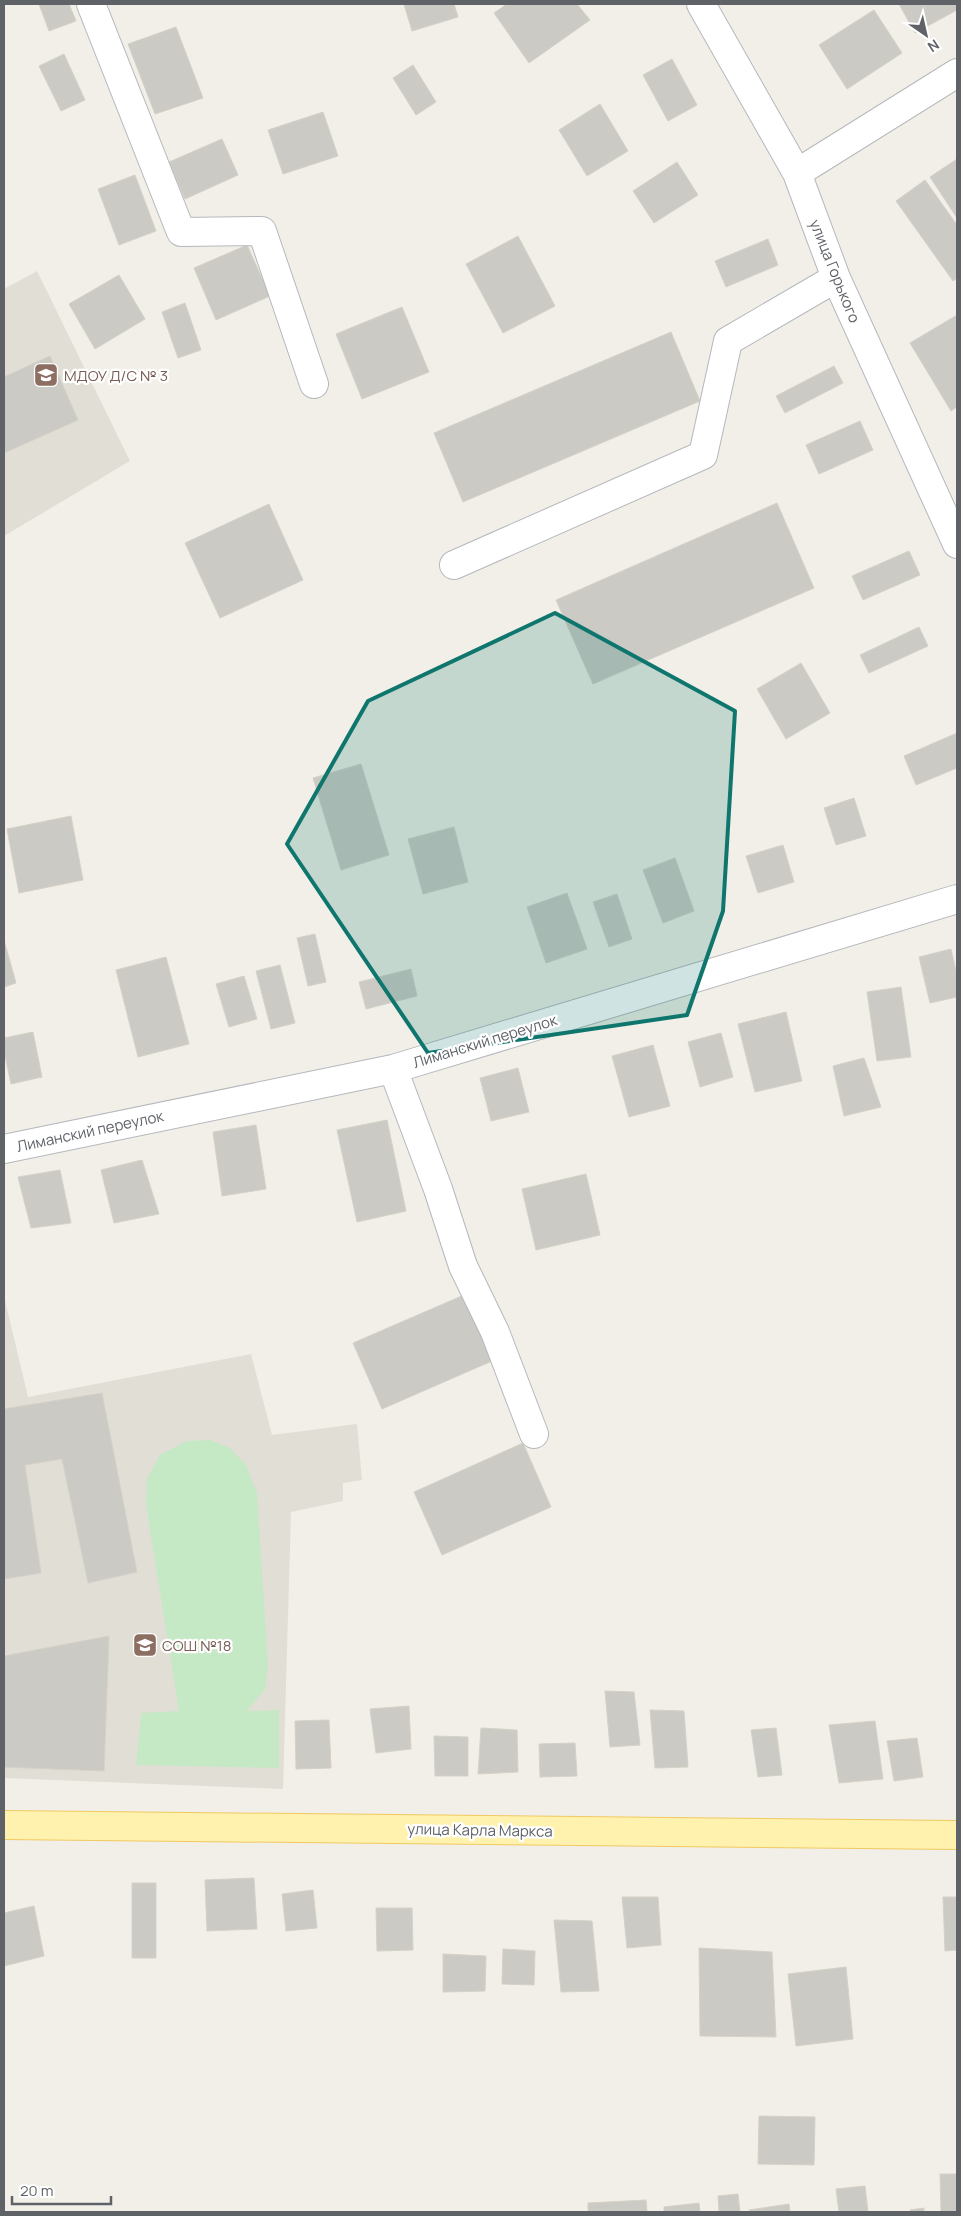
<svg xmlns="http://www.w3.org/2000/svg" width="961" height="2216" font-family="Manrope,sans-serif">
<rect width="100%" height="100%" fill="#f1efe8"/>
<path fill="#e1ded6" d="M37,271L130,461L4,536V289Z
M4,1296L28,1397L251,1354L272,1435L357,1424L362,1480L343,1483V1501L291,1512L283,1789L4,1778Z"/>
<path fill="#c5e8c5" d="M210,1440L230,1448L246,1465L257,1493L268,1666L265,1689L247,1711L279,1710V1768L136,1765L141,1713L179,1711L146,1505L147,1479L160,1455L187,1441Z"/>
<path fill="#cccac5" stroke="#d6d1c6" d="M39,4H69L76,21L49,31Z
M404,4H454L458,17L412,31Z
M507,4H577L590,20L529,63L494,13Z
M899,4H957V10L915,33Z
M874,10L902,53L847,89L819,45Z
M176,27L203,98L155,114L128,44Z
M64,54L85,100L61,111L39,66Z
M672,59L697,105L668,121L643,75Z
M413,65L436,102L416,115L393,78Z
M600,104L628,151L587,176L559,130Z
M323,112L338,156L283,174L268,130Z
M222,139L238,175L185,199L169,162Z
M957,159V218L930,177Z
M677,162L698,195L654,223L633,191Z
M135,175L156,231L119,245L98,189Z
M925,180L957,225V278L953,281L896,201Z
M518,236L555,306L503,333L466,264Z
M768,239L778,265L726,287L715,261Z
M247,245L270,296L216,320L194,268Z
M119,275L145,319L95,349L69,304Z
M185,303L201,350L178,358L162,312Z
M402,307L429,372L362,399L336,334Z
M957,315V407L951,411L910,343Z
M671,332L700,401L463,502L434,433Z
M50,356L78,420L4,453V377Z
M834,366L843,383L785,413L776,396Z
M860,421L873,450L819,474L806,445Z
M777,503L814,588L593,684L556,600Z
M269,504L303,580L220,618L185,543Z
M909,551L920,575L863,600L852,576Z
M919,627L928,646L869,673L860,655Z
M801,663L830,713L786,739L757,689Z
M957,733V768L916,785L904,756Z
M361,764L389,855L341,870L313,778Z
M854,798L866,836L836,845L824,808Z
M71,816L83,880L19,893L7,829Z
M454,827L468,882L423,894L408,839Z
M783,845L794,882L758,893L746,856Z
M675,858L694,911L663,923L643,870Z
M567,893L587,949L546,963L527,907Z
M617,894L632,939L609,947L593,902Z
M315,934L326,982L308,986L297,938Z
M4,940L16,983L4,987Z
M951,949L957,975V997L930,1003L919,957Z
M166,957L189,1044L138,1057L116,970Z
M280,965L295,1023L271,1029L256,971Z
M411,969L417,996L366,1009L359,982Z
M244,976L257,1019L229,1027L216,984Z
M901,987L911,1057L877,1061L867,992Z
M786,1012L802,1081L755,1092L738,1024Z
M33,1032L42,1077L11,1084L4,1051V1038Z
M721,1033L733,1077L700,1087L688,1042Z
M653,1045L670,1106L629,1117L612,1056Z
M864,1058L881,1107L844,1116L833,1066Z
M518,1068L529,1112L491,1121L480,1078Z
M387,1120L406,1211L357,1222L337,1130Z
M256,1125L266,1189L222,1196L213,1132Z
M142,1160L159,1214L114,1223L101,1170Z
M60,1170L71,1223L31,1228L18,1177Z
M586,1174L600,1235L536,1250L522,1189Z
M464,1295L492,1361L382,1409L353,1343Z
M102,1393L137,1572L88,1583L62,1459L25,1465L41,1573L4,1579V1409Z
M523,1443L551,1507L442,1555L414,1492Z
M109,1636L104,1771L4,1767V1656Z
M605,1691L634,1692L640,1745L610,1747Z
M409,1706L411,1749L376,1753L370,1709Z
M650,1710L684,1711L688,1767L655,1768Z
M329,1720L331,1768L296,1769L295,1721Z
M875,1721L883,1779L839,1783L829,1725Z
M481,1728L517,1730L518,1772L478,1774Z
M776,1728L782,1775L758,1777L751,1730Z
M434,1736L468,1737V1776H435Z
M917,1738L923,1777L894,1781L887,1741Z
M575,1743L577,1776L540,1777L539,1744Z
M254,1878L257,1929L207,1931L205,1880Z
M132,1883H156V1958H132Z
M313,1890L317,1928L286,1931L282,1894Z
M622,1897H658L661,1945L627,1948Z
M943,1897H957V1950L945,1951Z
M34,1906L44,1956L4,1966V1913Z
M376,1908H412L413,1950L377,1951Z
M554,1920L592,1921L599,1991L561,1992Z
M699,1948L772,1952L776,2037L700,2036Z
M503,1949L535,1951L534,1985L502,1984Z
M443,1954L486,1956L485,1991L443,1992Z
M846,1967L853,2039L796,2046L788,1974Z
M759,2116L815,2117L814,2165L758,2164Z
M940,2174H957V2212H941Z
M865,2186L868,2212H839L836,2189Z
M738,2194L740,2212H719L718,2196Z
M646,2200L647,2212H588V2203Z
M699,2203L700,2212H664V2207Z
M789,2204L790,2212H749V2210Z
M924,2208V2212H911L910,2210Z"/>
<g fill="none" stroke-linecap="round" stroke-linejoin="round">
<defs>
<path id="minor" d="M91,4L181,232L262,231L314,384
M701,4L797,173L836,278L957,544
M797,173L957,73
M454,565L703,455L728,341L836,278
M393,1069L438,1189L463,1266L495,1332L534,1434
M4,1149L393,1069L957,899"/>
<path id="major" d="M4,1825L957,1835"/>
</defs>
<use href="#minor" stroke="#b5b8bc" stroke-width="30"/>
<use href="#major" stroke="#f2c960" stroke-width="30"/>
<use href="#minor" stroke="#fff" stroke-width="28"/>
<use href="#major" stroke="#fff2af" stroke-width="28"/>
</g>
<path fill="#0f766e" fill-opacity="0.2" stroke="#0f766e" stroke-width="4" stroke-linejoin="round" d="M555,613L735,711L723,911L687,1015L428,1053L287,844L368,701Z"/>
<defs>
<symbol id="school-square" viewBox="-11 -11 22 22"><rect x="-9" y="-9" width="18" height="18" rx="4" fill="#8d6e63" stroke="#fff"/><path d="M0-5L7-2L0 1L-7-2ZM-4 1L0 2.5L4 1V4Q0 6-4 4Z" fill="#fff"/></symbol>
</defs>
<g fill-rule="evenodd">
<use href="#school-square" x="32" y="361" width="28" height="28"/>
<use href="#school-square" x="131" y="1631" width="28" height="28"/>
</g>
<g text-anchor="middle" dominant-baseline="central" stroke-width="4.5" stroke-linejoin="round" paint-order="stroke">
<g font-size="15" fill="#5f6368" stroke="#fff">
<text transform="translate(835 271) rotate(68)">улица Горького</text>
<text transform="translate(485 1041) rotate(-17)">Лиманский переулок</text>
<text transform="translate(90 1131) rotate(-12)">Лиманский переулок</text>
<text transform="translate(480 1830) rotate(1)">улица Карла Маркса</text>
</g>
<g font-size="15" fill="#785e54" stroke="#fff" text-anchor="start">
<text x="64" y="375">МДОУ Д/С № 3</text>
<text x="162" y="1645">СОШ №18</text>
</g>
</g>
<rect width="961" height="2216" fill="none" stroke="#5f6368" stroke-width="10"/>
<g transform="translate(926 35) rotate(146)" stroke="#ffffff" stroke-width="4" paint-order="stroke">
<path d="M0-4L9 19L0 12L-9 19Z" fill="#5f6368"/>
<text y="-8" font-size="14" font-weight="bold" text-anchor="middle" fill="#5f6368">N</text>
</g>
<path d="M12 2196v8h99v-8" fill="none" stroke="#5f6368" stroke-width="2.5"/>
<text x="20" y="2196" font-size="15" fill="#5f6368" stroke="#ffffff" stroke-width="4" paint-order="stroke">20 m</text>
</svg>
